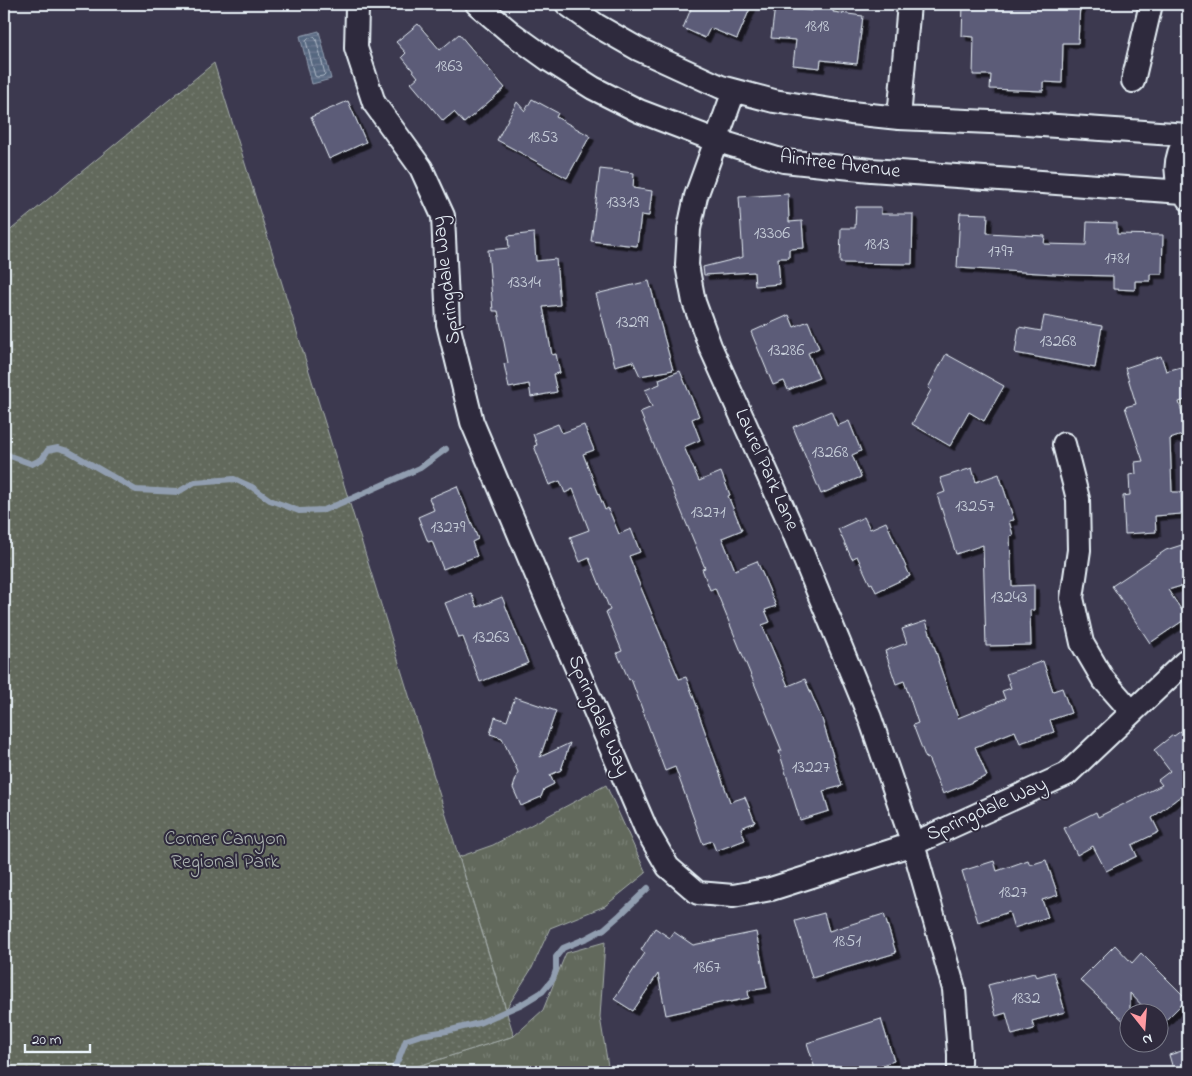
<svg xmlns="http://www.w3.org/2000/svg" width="1192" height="1076" font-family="'Indie Flower',sans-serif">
<defs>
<pattern id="grass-tufts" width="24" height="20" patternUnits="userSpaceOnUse" patternTransform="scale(1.25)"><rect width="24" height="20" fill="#62695c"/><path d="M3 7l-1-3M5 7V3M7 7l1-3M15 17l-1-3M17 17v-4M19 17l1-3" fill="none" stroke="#787f74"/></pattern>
<pattern id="park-dots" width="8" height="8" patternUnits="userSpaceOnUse" patternTransform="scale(1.25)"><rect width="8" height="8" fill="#62695c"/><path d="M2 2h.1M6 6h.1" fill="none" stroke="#787f74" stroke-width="1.8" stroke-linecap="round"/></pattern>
<pattern id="water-rules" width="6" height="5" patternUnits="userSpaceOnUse" patternTransform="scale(1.25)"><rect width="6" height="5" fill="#576780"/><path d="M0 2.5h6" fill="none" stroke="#6f7d93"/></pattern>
<filter id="shadow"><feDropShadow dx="4.5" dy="4.5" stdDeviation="0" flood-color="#0009"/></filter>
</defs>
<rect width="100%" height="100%" fill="#3c394f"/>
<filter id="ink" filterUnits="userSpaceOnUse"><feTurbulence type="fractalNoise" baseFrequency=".02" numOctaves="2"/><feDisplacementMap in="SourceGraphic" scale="10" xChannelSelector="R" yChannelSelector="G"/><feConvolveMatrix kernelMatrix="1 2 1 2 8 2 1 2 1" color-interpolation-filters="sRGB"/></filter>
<g filter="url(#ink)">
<path fill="url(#grass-tufts)" stroke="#a5adaa" d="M606,785L646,873L605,906L550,928L532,968L506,1009L459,857L493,845Z
M605,942L600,1017L609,1072H399L514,1036L543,1010L566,953Z"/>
<path fill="url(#park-dots)" stroke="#a5adaa" d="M214,63L514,1036L399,1072H4V210L7,233Z"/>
<path fill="url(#water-rules)" stroke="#919eb0" d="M319,31L331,79L312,84L300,36Z"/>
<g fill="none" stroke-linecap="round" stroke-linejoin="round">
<path stroke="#aebac8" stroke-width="1" d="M314,37L316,39L325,74L323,76L317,77L315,76L306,41L308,39Z"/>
<path stroke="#919eb0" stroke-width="6" d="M4,452L10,456L32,464L42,459L48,450L58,448L68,451L136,490L178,492L195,482L234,479L252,487L270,500L299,511L324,510L353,498L420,468L446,449
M392,1072L399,1058L406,1040L421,1035L447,1031L479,1023L522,1004L542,992L553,979L556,970V957L563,948L587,938L604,929L620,915L648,888"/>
</g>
<path fill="#5c5b78" stroke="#e8f1f8" filter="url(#shadow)" d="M693,4H752L737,39L710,28L705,38L683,28Z
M813,4H834L833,12L863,16L857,64L821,60L820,68L793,65L796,40L771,38L775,6L812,11Z
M963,4H1080L1078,43H1063L1062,83L1043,82V91L990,89L991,75H973L974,37L962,36Z
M418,24L440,50L459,34L505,88L464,123L454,112L443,121L411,83L418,77L402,57L406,53L396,42Z
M532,99L558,113L556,117L590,136L567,178L497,140L517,102L525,111Z
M348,101L366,142L329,159L311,117Z
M600,169L634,173L633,188L652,191L649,216L641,215L637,246L591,241Z
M788,194L789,222L802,221L804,248L789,249V258H778L780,284L755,286L754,272L704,275L703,267L743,257L739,197Z
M856,207H881V214H913L912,264L840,263L841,228H855Z
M960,213L988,214L987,233L1045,236L1044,244L1086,245L1087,222L1117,223V234L1163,235L1162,274H1150V281H1135V290L1113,289V276L1071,275L957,268Z
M534,233L536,261L556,259L560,305L543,307L552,355L556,354L560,373L553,374L557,392L531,397L529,384L509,388L504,364L508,363L498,311H493L488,250L509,248L508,236Z
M649,281L673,370L640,376L633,361L615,366L596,294Z
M789,315L794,327L808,321L819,348L808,353L819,378L788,390L784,381L773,385L751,332Z
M1044,316L1102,326L1095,368L1015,353L1019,327L1041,331Z
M946,354L1004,386L984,421L969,412L950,446L912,424L931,390L928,388Z
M1161,356L1166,371L1185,366L1188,376V399L1179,402L1188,433L1170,439L1172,492H1181L1182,514L1155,516L1156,532L1125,534L1123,496L1130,495L1129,475L1136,474L1135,462L1143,461L1125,407L1136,404L1125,368Z
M680,371L699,416L692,419L700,440L684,447L699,481L721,472L730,495L728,496L742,530L722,538L735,570L757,561L776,606L765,610L770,622L762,625L788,686L805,679L822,719L842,786L823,791L829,811L800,820L779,751H782L715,588L710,590L702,569L705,568L640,412L652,407L645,390L660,384L659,379Z
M831,411L837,426L849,421L861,451L852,455L861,477L821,494L793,427Z
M558,424L562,433L584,425L594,450L583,454L605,510L608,508L619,534L631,529L640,552L629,556L635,571H634L679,679L686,677L698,709H697L730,802L745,797L755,822L741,828L745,840L716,851L712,841L703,844L675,767L665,771L631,679L629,680L617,653L622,651L606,612L610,610L589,558L580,562L570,537L589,530L573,489L565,493L560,481L549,485L534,446L537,445L533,434Z
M972,468L976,482L999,474L1014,520L1009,521L1013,535L1010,536L1012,586L1034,585V610H1030L1031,645L986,646L983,545L956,554L937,495L945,492L940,478Z
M457,486L478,539L472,542L477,556L443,569L432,541L428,542L418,517L434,510L429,498Z
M864,517L870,529L886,522L910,576L876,592L872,583L870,584L857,556L852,559L838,529Z
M1188,543V584L1168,590L1187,618L1150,643L1112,586L1166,550Z
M471,593L477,607L502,597L528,663L480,682L463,637L459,638L445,603Z
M926,621L939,661H938L958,718L1005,699L1002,691L1011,688L1006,674L1043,661L1053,691L1062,688L1071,713L1050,720L1054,732L1020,743L1015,731L975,747L987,776L943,794L928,758L926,759L913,725L918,723L904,681L896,684L885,651L907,643L902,629Z
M515,697L556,711L540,757L570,743L561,770L550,775L554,784L544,789L541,797L521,806L513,788L518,772L502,738L490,734L495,717L507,721Z
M1188,726V795L1186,792L1152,818L1159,832L1132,845L1137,856L1106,871L1093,846L1077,855L1064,828L1096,812L1098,817L1162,785L1158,780L1170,771L1154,750L1173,735L1174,736Z
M1028,860L1030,865L1046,860L1058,895L1042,900L1048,917L1014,928L1009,912L978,922L962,871L994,861L997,871Z
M824,913L829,931L884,914L896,953L812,978L795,921Z
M655,928L670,938L674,932L693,945L756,932L767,988L748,991L749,998L730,1002L729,1001L666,1015L658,974L633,1011L614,999L645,953L641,950Z
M1115,945L1132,963L1141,953L1187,999L1161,1025L1160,1023V1014H1150L1130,993V1027L1080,980Z
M1054,972L1065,1012L1032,1021L1034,1029L1012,1035L1006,1013L996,1016L988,985L1034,973L1036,977Z
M881,1019L894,1061L860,1072H816L807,1043Z
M1188,1049V1072H1174L1169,1055Z"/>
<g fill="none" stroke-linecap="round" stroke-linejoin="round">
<defs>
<path id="minor" d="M359,4L357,8L356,48L374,103L421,168L443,216L448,324L472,422L545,595L646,829L668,867L698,893L733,896L771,889L913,844L1067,774L1185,662L1188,660
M477,4L510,32L549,60L593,88L639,111L715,140L784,161L871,170L1183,192
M567,4L596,25L638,49L721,87L774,101L851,113L899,118L1013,123L1188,135
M1133,81L1151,4
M734,91L696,196L689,229L687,265L694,302L710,346L791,526L870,718L913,844L954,989L959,1054V1072
M899,118L909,4
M1188,135C1174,157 1171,178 1188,199
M1064,444L1078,499L1079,550L1072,598L1082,643L1103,679L1132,712"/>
</defs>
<use href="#minor" stroke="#e8f1f8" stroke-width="26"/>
<use href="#minor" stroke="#2f2a3d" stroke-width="22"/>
</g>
</g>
<g text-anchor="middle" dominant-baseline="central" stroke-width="4" stroke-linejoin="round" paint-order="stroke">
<g font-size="18" fill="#c5ccd8">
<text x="817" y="27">1818</text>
<text x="449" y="67">1863</text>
<text x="543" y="138">1853</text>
<text x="623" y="203">13313</text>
<text x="772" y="234">13306</text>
<text x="877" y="245">1813</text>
<text x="1001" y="252">1797</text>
<text x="1117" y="259">1781</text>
<text x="524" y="283">13314</text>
<text x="632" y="323">13299</text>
<text x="1058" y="342">13268</text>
<text x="786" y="351">13286</text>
<text x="830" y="453">13268</text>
<text x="975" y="507">13257</text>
<text x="708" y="513">13271</text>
<text x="448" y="528">13279</text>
<text x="1009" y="598">13243</text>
<text x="491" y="638">13263</text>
<text x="811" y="768">13227</text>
<text x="1013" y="893">1827</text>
<text x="847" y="942">1851</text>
<text x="707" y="968">1867</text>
<text x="1026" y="999">1832</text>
</g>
<g font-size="20" fill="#e8f1f8" stroke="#2f2a3d">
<text transform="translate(840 165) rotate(7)">Aintree Avenue</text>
<text transform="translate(447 280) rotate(-97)">Springdale Way</text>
<text transform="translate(766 470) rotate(66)">Laurel Park Lane</text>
<text transform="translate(598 716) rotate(67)">Springdale Way</text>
<text transform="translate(987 810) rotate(-24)">Springdale Way</text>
</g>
<g font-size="20" fill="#acb4b2" stroke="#2f2a3d">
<text x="225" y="839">Corner Canyon<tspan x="225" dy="23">Regional Park</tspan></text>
</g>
</g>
<rect width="1192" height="1076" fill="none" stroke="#2f2a3d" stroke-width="20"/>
<rect x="10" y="10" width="1172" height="1056" fill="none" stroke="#e8f1f8" stroke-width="2" filter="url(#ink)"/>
<g transform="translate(1144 1028) rotate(163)"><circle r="24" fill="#2f2a3d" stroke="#797a88"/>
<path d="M0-4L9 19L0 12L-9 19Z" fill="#ff9aa2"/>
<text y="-8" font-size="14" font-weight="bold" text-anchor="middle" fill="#e8f1f8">N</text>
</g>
<path d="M25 1044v8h65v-8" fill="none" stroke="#e8f1f8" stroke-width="2.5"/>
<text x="32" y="1044" font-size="15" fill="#e8f1f8" stroke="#2f2a3d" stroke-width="4" paint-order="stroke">20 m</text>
</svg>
